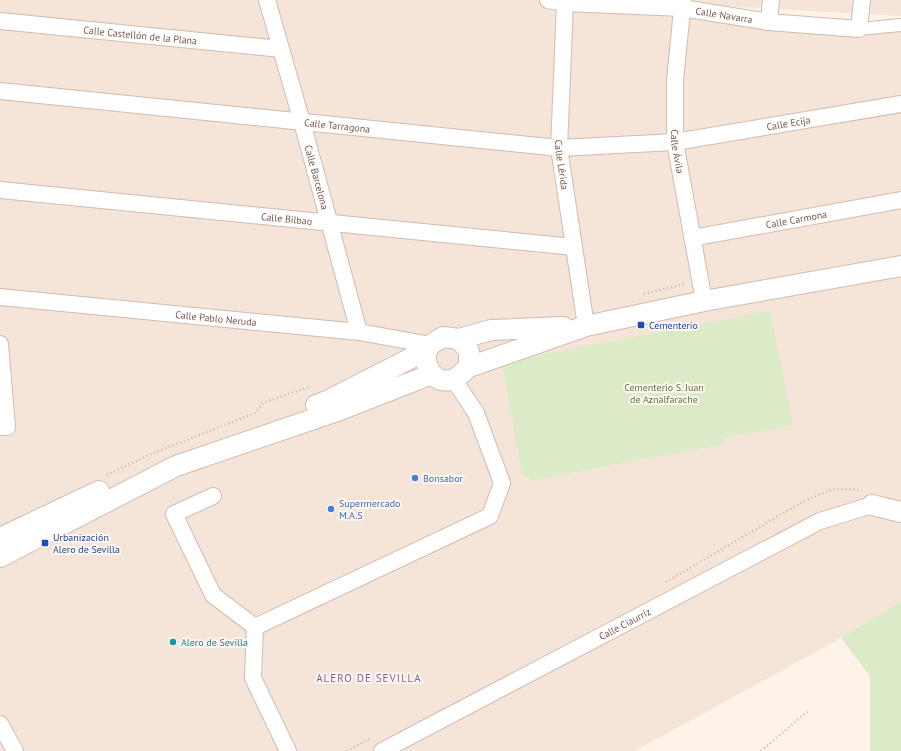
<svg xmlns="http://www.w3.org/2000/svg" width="901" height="751" font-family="'PT Sans',sans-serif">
<rect width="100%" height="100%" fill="#fdf3e9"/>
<path fill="#f5e4d8" d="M0,0H678L677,16L901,23V601L841,638L635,751H0Z
M688,0H901V16L688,4Z"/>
<path fill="#dbebc7" d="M770,311L793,425L723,438L724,444L532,480L522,474L502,362Z
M901,601V751H870V676L841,638Z"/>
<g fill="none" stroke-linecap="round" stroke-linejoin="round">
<defs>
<path id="pedestrian" d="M859,29L901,25"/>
<g id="minor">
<path id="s1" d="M267,0L302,122L359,332"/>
<path id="s2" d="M548,0L565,3L682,8L769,22L859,29L862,0"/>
<path id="s3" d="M683,0L675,80V142L704,301"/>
<path id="s4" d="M565,3L559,148L586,326"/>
<path id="s5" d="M0,21L281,49"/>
<path d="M769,22L771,0"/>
<path id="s6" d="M0,91L559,148L675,142L901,104"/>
<path id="s7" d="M0,190L574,247"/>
<path id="s8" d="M692,238L901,200"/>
<path id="s9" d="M0,297L359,332L431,345"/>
<path d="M0,344L7,427H0"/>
<path d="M213,496L174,514L213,595L255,627L253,678L288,751"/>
<path d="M255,627L490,516L502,483L476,413L454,380"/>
<path d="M0,724L15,751"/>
<path id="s10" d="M382,751L820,521L872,505"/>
</g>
<path id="tertiary" d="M459,339L469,351V367L454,380C450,380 445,381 441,380C429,376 420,357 430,346C433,342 439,340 443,337L459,339L491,330L564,327
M469,367L586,326L704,301L901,266
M316,405L329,400L427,350
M872,505L901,512
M0,538L99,491
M0,557L176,466L340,410L432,374"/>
</defs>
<use href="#pedestrian" stroke="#d2bbb1" stroke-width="14"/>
<use href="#minor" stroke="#d2bbb1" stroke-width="18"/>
<use href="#tertiary" stroke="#d2bbb1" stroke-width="22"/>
<path stroke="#d8b0a3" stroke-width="2.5" stroke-dasharray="1 3" stroke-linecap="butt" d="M644,294L684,284
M107,475L149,455L255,413L263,403L311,386
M666,582L804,501L833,489L862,490
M347,751L371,738
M761,751L808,711"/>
<use href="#pedestrian" stroke="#fff" stroke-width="12"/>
<use href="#minor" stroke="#fff" stroke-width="16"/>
<use href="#tertiary" stroke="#fff" stroke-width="20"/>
</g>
<g fill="#1a4fb4" stroke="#fff7f0" stroke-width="1.5">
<rect x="637" y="321" width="8" height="8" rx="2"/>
<rect x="41" y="539" width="8" height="8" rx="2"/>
</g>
<g fill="#3f7fe0" stroke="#fff7f0" stroke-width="1.5">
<circle cx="415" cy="478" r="4"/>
<circle cx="331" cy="509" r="4"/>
</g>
<circle fill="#0f9aa8" stroke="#fff7f0" stroke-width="1.5" cx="173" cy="642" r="4"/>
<g text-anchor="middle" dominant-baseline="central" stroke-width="4" stroke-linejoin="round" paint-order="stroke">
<g font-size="10" fill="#78564c" stroke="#fff7f0">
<text stroke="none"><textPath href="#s2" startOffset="177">Calle Navarra</textPath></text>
<text stroke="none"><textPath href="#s5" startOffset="141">Calle Castellón de la Plana</textPath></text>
<text stroke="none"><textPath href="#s6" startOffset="793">Calle Ecija</textPath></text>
<text stroke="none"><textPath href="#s6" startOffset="339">Calle Tarragona</textPath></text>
<text stroke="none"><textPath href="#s3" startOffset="152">Calle Ávila</textPath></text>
<text stroke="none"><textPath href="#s4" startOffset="162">Calle Lérida</textPath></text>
<text stroke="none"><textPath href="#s1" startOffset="184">Calle Barcelona</textPath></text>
<text stroke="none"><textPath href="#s7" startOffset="288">Calle Bilbao</textPath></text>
<text stroke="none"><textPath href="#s8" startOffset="106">Calle Carmona</textPath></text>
<text stroke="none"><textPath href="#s9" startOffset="217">Calle Pablo Neruda</textPath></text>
<text stroke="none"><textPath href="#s10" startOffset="274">Calle Ciaurriz</textPath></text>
</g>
<g font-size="10" fill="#164399" stroke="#fff7f0" text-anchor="start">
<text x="649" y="325">Cementerio</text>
<text x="53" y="537">Urbanización<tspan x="53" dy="12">Alero de Sevilla</tspan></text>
</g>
<g font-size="10" fill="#587841" stroke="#fff7f0">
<text x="664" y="387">Cementerio S. Juan<tspan x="664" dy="12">de Aznalfarache</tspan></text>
</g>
<g font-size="10" fill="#366cbe" stroke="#fff7f0" text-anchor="start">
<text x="423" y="478">Bonsabor</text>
<text x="339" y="503">Supermercado<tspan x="339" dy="12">M.A.S</tspan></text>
</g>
<g font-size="10" fill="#0d838f" stroke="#fff7f0" text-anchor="start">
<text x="181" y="642">Alero de Sevilla</text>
</g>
<g font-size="11" letter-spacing="1" fill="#7d6494" stroke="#fff7f0">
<text x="369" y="678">ALERO DE SEVILLA</text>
</g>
</g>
</svg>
